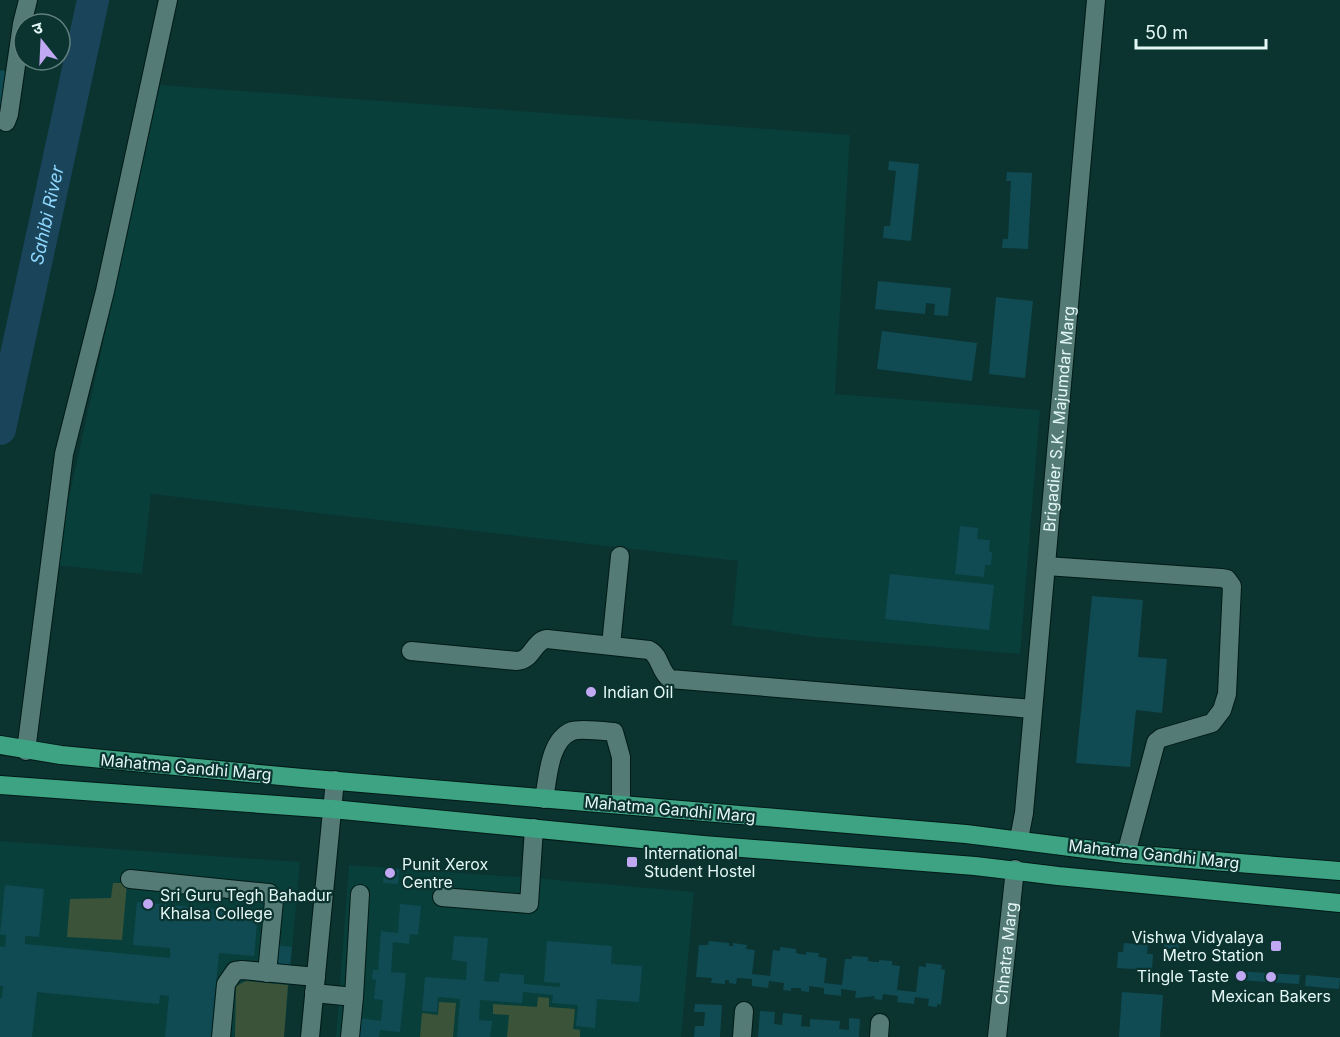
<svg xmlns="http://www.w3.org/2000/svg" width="1340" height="1037" font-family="Inter,'Noto Sans Devanagari',sans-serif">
<rect width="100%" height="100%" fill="#0b3330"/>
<path fill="#083f3b" d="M160,85L850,135L835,394L1040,410L1020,654L815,637L732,625L738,561L151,494L142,574L54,565Z
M0,841L300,862L284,1037H0Z
M349,865L545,879L694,892L681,1037H336Z"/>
<path fill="#3b5439" d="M113,883H127L122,940L67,937L70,899L111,898Z
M246,981L288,985L284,1037H235L236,986Z
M538,997L549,998V1007L575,1009L573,1029L580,1030V1037H507L509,1015L493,1014V1004L537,1007Z
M439,1002L456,1003L453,1037H420L422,1013L438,1015Z"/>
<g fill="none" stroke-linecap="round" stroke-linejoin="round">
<path stroke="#194459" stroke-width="32" id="s1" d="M0,429L93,0"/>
</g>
<path fill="#104b54" d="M0,70L11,72L0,116Z
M889,161L919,164L911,241L883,238L884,226H890L896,171L888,170Z
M1007,172L1032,173L1028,249L1002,248L1003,239H1008L1011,181H1006Z
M878,281L951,288L948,316L934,315L935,304L926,303L925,314L875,309Z
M996,297L1033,301L1025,378L989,374Z
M882,331L977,343L972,381L877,369Z
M960,526L978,528L977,539L990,540L989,552H992L991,565H985L984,577L955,574Z
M890,574L994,585L989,630L885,619Z
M1092,596L1143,600L1138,657L1167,659L1162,713L1136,710L1130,767L1076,763Z
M384,868L399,869L398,884L383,883Z
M5,885L44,889L39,937L25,936V944L170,958V948L133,945L137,902L258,913L254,956L219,953L211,1037H165L169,996L160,995L159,1004L37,992L32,1037H0V998H2L3,986H0V946L5,947L6,935L0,934Z
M400,904L421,906L418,935L410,934L409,944L393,942L391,972L406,973L400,1032L380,1030L379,1037H357L359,1018L381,1021L383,1000L374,999L376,980L372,979L373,970H378L381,931L398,933Z
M454,936L488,938L484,981L499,982L500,973L524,975V984L560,987V983L544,982L547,941L612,946L611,964L642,966L639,1002L597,999L595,1028L576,1026L578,1005L552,1003L553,995L523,992L522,1003L480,1000L479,1020L492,1021L490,1037H457L460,999L438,997L437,1012L422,1011L425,977L466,980L467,962L452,960Z
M709,941L729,943V946H733V943L747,945L746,949L755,950L752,974L770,976L773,950L780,951V947L796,949V953L800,954L806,955V952L819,953L818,957L827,958L824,983L842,985L845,959H852V956L868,957V961L874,962H879V960L892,961V965L900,966L897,990L916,992L919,966L926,967V963L942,965L941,969L945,970L941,1005L937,1004V1007L928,1006L929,999L915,997L914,1004L897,1002L898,996L883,994L882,1000L874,999L875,996L855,998L856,991L841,989V996L824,994V988L809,986V992L801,991V988H791V991L783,990L784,983L769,981L768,988L752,986V979L737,978L736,984L729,983V980H725V984L711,983L712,978L696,977L699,945H708Z
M1164,942L1179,943V949L1164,948Z
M1124,943L1148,945L1147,954H1153L1152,970L1117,968L1118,952H1123Z
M276,945L292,947L290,966L274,964Z
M1236,971L1300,975L1299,984L1236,980Z
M1306,975L1340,978L1339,989L1305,986Z
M1122,992L1163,995L1160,1037H1119Z
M695,1004L722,1005L720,1037H694L695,1026H704L705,1012H694Z
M760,1011L775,1012L774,1024L782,1025L783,1013L802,1015L801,1026L810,1027V1019L840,1021L839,1029L849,1030V1018L860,1019L859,1037H758Z"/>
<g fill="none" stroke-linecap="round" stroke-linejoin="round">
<defs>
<g id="minor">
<path d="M6,122L9,114L22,24L28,0"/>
<path d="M1046,566L1221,578L1227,579L1232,586L1227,694L1222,710L1212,723L1161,738L1156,742L1126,854"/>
<path d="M611,645L620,556"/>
<path d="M411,651L517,661C533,660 533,641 547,639L649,650C661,656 659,671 670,679L1033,709"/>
<path d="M26,751L64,454L105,291L168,0"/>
<path d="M544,799C548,778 549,740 572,731C580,728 604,731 614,732L621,757V805"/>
<path id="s2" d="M1019,839L1024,813L1096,0"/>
<path d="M130,879L269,893L274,901L267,973"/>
<path d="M442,897L529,904L534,828"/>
<path d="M314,993L354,997L350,1037"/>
<path d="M354,997L360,894"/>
<path d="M221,1037L226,984L235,971L242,970L316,977"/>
<path d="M310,1037L335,780"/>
<path d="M742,1037L744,1011"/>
<path d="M879,1037L880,1023"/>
<path id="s3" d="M997,1037L1015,869"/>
</g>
<path id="major" d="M0,745L61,755L302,778L966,834L1126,854L1340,871
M0,785L332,809L703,845L975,866L1058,876L1340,903"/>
</defs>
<use href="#minor" stroke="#001a17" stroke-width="20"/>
<use href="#major" stroke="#001a17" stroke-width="20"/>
<use href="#minor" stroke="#547b76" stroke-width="18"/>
<use href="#major" stroke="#3da383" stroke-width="18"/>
</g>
<g fill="#c1a8f3" stroke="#0b3330" stroke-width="2">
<circle cx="591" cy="692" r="6"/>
<rect x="626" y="856" width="12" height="12" rx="3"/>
<circle cx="390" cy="873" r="6"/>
<circle cx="148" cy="904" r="6"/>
<rect x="1270" y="940" width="12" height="12" rx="3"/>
<circle cx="1241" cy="976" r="6"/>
<circle cx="1271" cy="977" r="6"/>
</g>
<g text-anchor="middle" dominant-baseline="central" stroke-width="4.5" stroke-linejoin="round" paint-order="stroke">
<g font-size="16" fill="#e3f7f5" stroke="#0b3330">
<text stroke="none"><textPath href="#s2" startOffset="422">Brigadier S.K. Majumdar Marg</textPath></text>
<text transform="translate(186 767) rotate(5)">Mahatma Gandhi Marg</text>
<text transform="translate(670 809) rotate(5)">Mahatma Gandhi Marg</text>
<text transform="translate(1154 854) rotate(6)">Mahatma Gandhi Marg</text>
<text stroke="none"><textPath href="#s3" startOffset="84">Chhatra Marg</textPath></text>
</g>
<g font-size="16" fill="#e3f7f5" stroke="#0b3330" text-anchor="start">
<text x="603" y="692">Indian Oil</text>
<text x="644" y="853">International<tspan x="644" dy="18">Student Hostel</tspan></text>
<text x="402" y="864">Punit Xerox<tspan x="402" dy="18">Centre</tspan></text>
<text x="160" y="895">Sri Guru Tegh Bahadur<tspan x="160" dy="18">Khalsa College</tspan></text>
<text x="1264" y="937" text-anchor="end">Vishwa Vidyalaya<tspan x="1264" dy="18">Metro Station</tspan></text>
<text x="1229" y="976" text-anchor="end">Tingle Taste</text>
<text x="1271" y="996" text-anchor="middle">Mexican Bakers</text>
</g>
<g font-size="18" font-style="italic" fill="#8ed6fc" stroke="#0b3330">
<text stroke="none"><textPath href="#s1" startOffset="219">Sahibi River</textPath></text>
</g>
</g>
<g transform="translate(42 42) rotate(342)"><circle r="28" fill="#0b3330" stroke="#61817f" stroke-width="1.5"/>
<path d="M0-4.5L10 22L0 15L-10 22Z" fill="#c1a8f3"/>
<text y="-9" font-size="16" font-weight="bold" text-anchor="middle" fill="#e3f7f5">उ</text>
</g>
<path d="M1136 39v9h130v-9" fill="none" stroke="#e3f7f5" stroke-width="3"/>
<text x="1145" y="39" font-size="18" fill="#e3f7f5" stroke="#0b3330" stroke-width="4.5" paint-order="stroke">50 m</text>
</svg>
